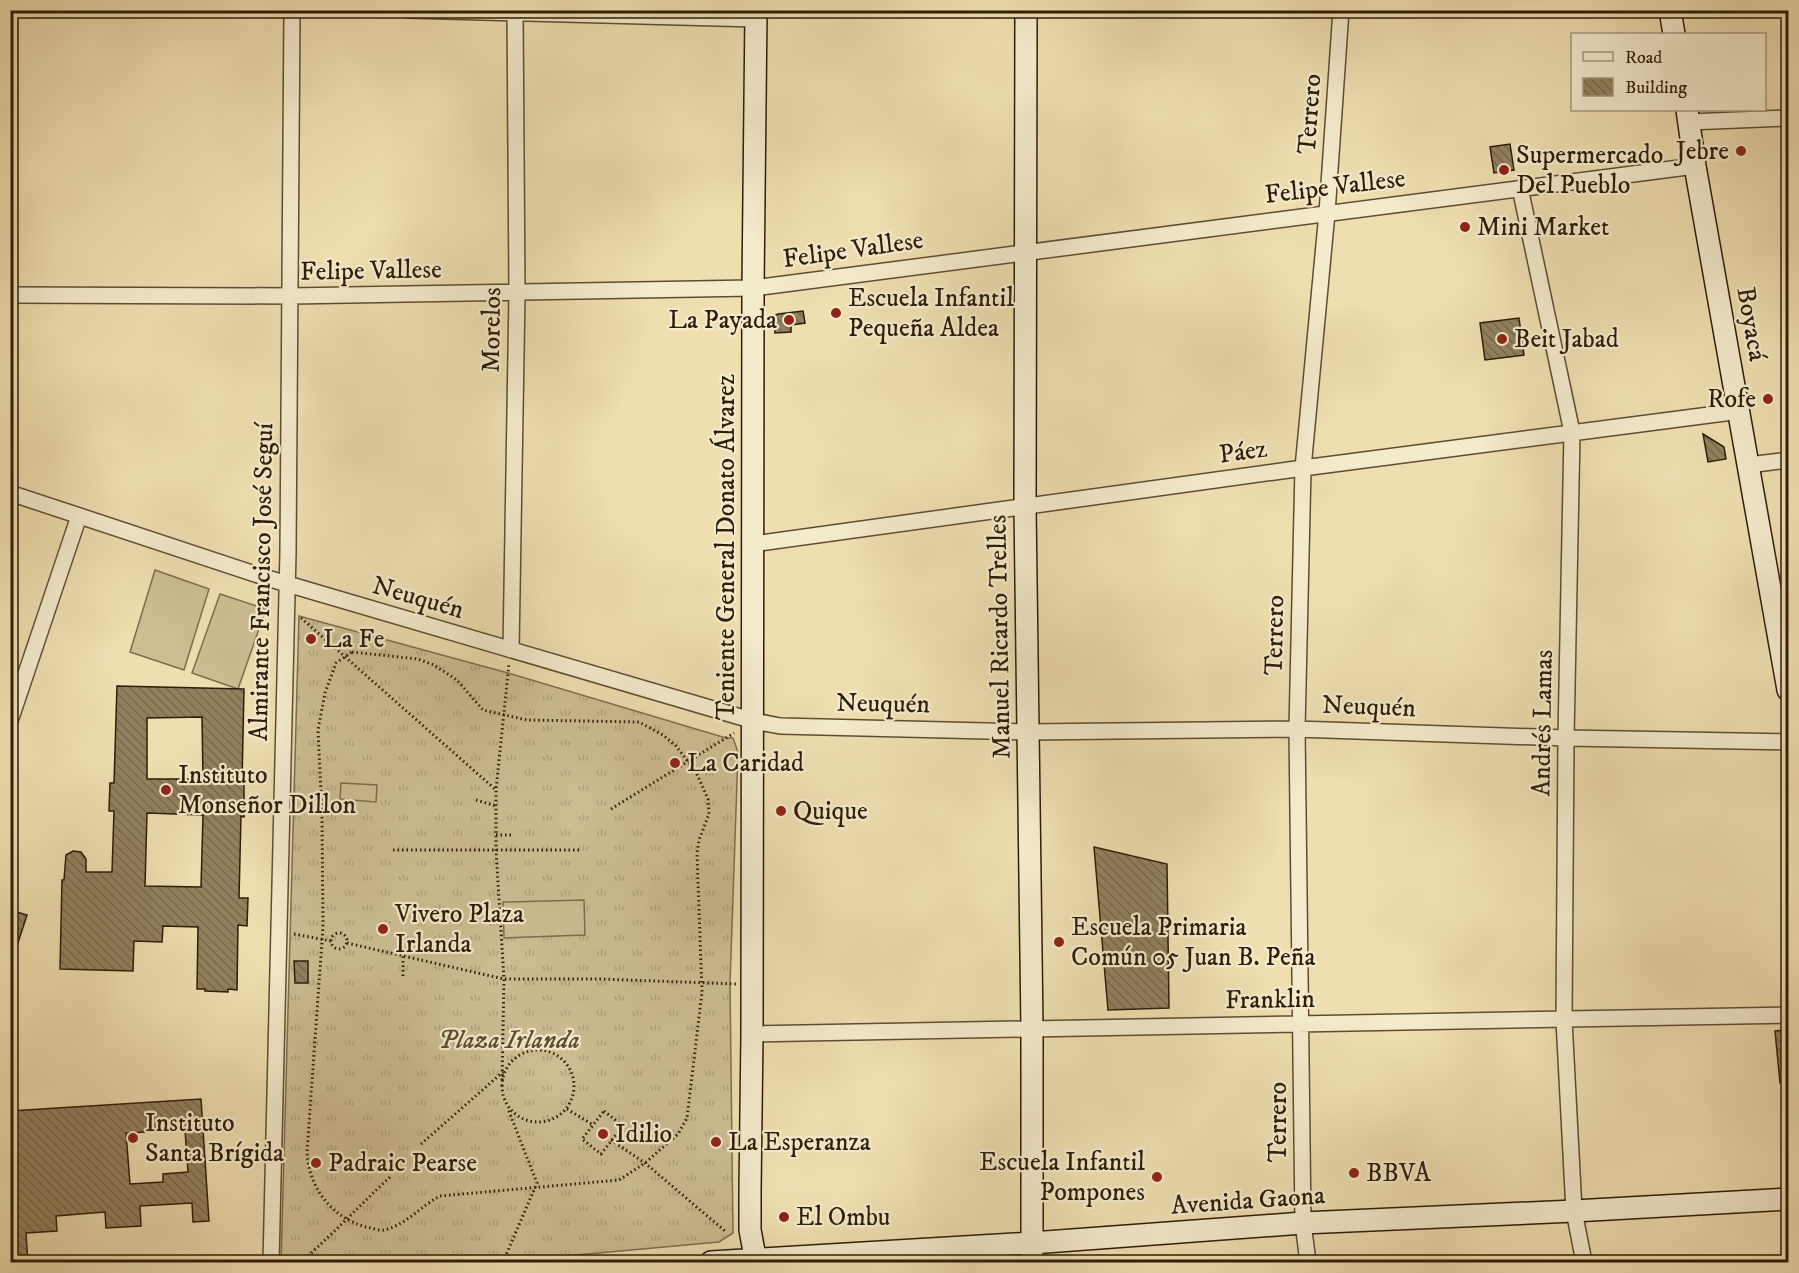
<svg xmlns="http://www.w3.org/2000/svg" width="1799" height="1273" font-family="'IM FELL DW Pica',serif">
<defs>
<pattern id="grass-tufts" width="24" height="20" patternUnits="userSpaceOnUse" patternTransform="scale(1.5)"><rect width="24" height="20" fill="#cdbd93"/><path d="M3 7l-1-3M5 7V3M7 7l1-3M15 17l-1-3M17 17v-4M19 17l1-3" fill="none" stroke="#b0a27d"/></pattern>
<pattern id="building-back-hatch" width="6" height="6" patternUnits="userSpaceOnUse" patternTransform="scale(1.5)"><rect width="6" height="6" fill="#92815f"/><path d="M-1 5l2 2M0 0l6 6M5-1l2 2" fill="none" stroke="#78694c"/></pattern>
</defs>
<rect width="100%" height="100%" fill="#eedeb0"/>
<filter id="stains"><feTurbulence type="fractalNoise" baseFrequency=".00333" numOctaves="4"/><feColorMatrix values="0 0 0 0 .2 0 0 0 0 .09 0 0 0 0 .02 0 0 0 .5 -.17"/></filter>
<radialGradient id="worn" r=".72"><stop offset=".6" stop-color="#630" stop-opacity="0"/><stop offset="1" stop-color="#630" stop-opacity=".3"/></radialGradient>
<path fill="url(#grass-tufts)" stroke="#7e6d4e" stroke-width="1.5" d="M299,616L508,673L726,738H733L738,752L730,984L733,1233L719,1242L500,1262H281Z"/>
<path fill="#cdbd93" stroke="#7e6d4e" stroke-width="1.5" d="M155,570L209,589L184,670L130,652Z
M220,594L266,609L238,689L192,673Z
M341,783L377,785L376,802L340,799Z
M584,900L585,935L504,938L503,902Z"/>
<path fill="url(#building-back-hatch)" stroke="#2e1d08" stroke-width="1.5" fill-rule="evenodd" d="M1510,144L1514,170L1494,173L1490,147Z
M803,311L805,323L791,325V332L775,333L774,316L778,314Z
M1519,318L1524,355L1485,360L1480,323Z
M1703,434L1724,447L1726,459L1708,462Z
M117,686L244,689L242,783H244V817L241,816L239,898H248L247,926L238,925L237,990L228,989V992L205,991V989H197L198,927L163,926L162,942L134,941L133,971L60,969L62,880H64L66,855L73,851L81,852L86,859V872H112L114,811H109L110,783H114ZM202,717L203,779H147V718ZM147,813L203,815L201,887L145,886Z
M1094,847L1167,864L1169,1008L1108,1010Z
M10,910L27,915L13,958H10Z
M294,961H308V983H295Z
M1788,1030V1082L1780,1083L1775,1031Z
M201,1099L209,1221L193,1222L192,1203L140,1206L141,1226L106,1228L105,1212L56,1216L57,1231L26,1233L28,1263H10V1111ZM185,1130L188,1172L163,1174V1182L130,1184L126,1133Z"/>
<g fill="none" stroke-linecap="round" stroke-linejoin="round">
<defs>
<path id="lane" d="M975,1248L976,1262"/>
<path id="street" d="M408,10L756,19
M1689,122L1788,118
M1520,188L1572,432L1566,738L1564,1020L1574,1211L1584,1262
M10,295L290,296L753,288L1695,166
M1749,465L1788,460
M10,493L267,578L754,721L780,726L1028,732L1297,729L1566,738L1788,742
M753,544L1303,468L1740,411
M511,650L517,293L515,10
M10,721L79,516
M752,1034L1788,1015
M271,1262L288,552L292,10
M1308,1262L1303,1223L1297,729L1303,468L1327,213L1341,10"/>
<path id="secondary" d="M756,10L753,288L752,1034L750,1191V1230L756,1262
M1026,10L1025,506L1032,1028V1262
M1670,10L1674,34
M1687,110L1695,166L1788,690
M711,1262L1032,1243L1303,1223L1574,1211L1788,1199"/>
</defs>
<use href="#lane" stroke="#5e4d32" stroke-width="10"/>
<use href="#street" stroke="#5e4d32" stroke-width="18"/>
<use href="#secondary" stroke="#2e1d08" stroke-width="24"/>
<path stroke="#2e1d08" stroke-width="3" stroke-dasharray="1.5 3" stroke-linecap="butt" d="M301,618L496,790
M352,652L418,659L434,665L457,680L483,710L527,720L639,722L663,735L676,746L696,772L708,799L709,814L699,840L697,854L702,992L687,1118L678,1134L645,1163L619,1180L440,1196C421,1206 406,1225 384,1230C379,1231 372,1228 366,1227C331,1217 309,1188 307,1152L323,927L322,814L318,730L325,693L336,663Z
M476,800L496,806
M611,809L734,733
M496,835H512
M393,850H582
M331 941a8 8 0 1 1 16 0a8 8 0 1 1-16 0Z
M294,934L331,941
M347,943L504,979H600L736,984
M403,976V955
M502 1086a36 36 0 1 1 72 0a36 36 0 1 1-72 0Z
M502,1080L504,979L496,851V790L509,663
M567,1109L593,1125
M604,1111L623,1126L601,1154L582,1139Z
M611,1140L645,1163L725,1231
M421,1144L503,1072
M301,1262C332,1235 360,1205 390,1177
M503,1262L537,1183L508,1109"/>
<use href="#lane" stroke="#f4eacc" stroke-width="8"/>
<use href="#street" stroke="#f4eacc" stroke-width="15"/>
<use href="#secondary" stroke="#f4eacc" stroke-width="21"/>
</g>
<g fill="#8f2418" stroke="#f4eacc" stroke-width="2">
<circle cx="1741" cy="151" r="6"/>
<circle cx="1504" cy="170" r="6"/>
<circle cx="1465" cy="227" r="6"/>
<circle cx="836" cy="313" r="6"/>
<circle cx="789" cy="320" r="6"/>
<circle cx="1502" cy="339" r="6"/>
<circle cx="1768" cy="399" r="6"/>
<circle cx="311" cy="639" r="6"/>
<circle cx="675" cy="763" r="6"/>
<circle cx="166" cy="790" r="6"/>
<circle cx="781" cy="811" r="6"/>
<circle cx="383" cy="929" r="6"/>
<circle cx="1059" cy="942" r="6"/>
<circle cx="603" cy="1134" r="6"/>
<circle cx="133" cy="1138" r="6"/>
<circle cx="716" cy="1142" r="6"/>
<circle cx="316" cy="1163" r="6"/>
<circle cx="1354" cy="1173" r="6"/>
<circle cx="1157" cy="1177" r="6"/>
<circle cx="784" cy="1217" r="6"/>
</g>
<g text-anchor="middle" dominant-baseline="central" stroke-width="4.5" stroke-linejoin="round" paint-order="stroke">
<g font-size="26" fill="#2e1d08" stroke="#f4eacc">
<text transform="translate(1310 114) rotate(-86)">Terrero</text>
<text transform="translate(1335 187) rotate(-7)">Felipe Vallese</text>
<text transform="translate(853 250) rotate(-8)">Felipe Vallese</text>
<text transform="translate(371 271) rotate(-1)">Felipe Vallese</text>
<text transform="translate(1751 324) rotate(80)">Boyacá</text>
<text transform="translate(492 330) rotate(-89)">Morelos</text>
<text transform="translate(1243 452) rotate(-8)">Páez</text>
<text transform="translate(726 547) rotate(-90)">Teniente General Donato Álvarez</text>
<text transform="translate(262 582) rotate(-89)">Almirante Francisco José Seguí</text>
<text transform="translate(418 598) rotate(16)">Neuquén</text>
<text transform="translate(1275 635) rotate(-89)">Terrero</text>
<text transform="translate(1000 637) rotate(-91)">Manuel Ricardo Trelles</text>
<text transform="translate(883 704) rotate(1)">Neuquén</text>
<text transform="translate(1369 707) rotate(2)">Neuquén</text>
<text transform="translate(1543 723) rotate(-89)">Andrés Lamas</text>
<text transform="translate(1270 1000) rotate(-1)">Franklin</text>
<text transform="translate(1278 1122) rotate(-90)">Terrero</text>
<text transform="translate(1248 1201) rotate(-4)">Avenida Gaona</text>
</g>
<g font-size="26" fill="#2e1d08" stroke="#f4eacc" text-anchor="start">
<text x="1729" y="151" text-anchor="end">Jebre</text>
<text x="1516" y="155">Supermercado<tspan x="1516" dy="30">Del Pueblo</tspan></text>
<text x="1477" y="227">Mini Market</text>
<text x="848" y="298">Escuela Infantil<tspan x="848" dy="30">Pequeña Aldea</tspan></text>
<text x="777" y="320" text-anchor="end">La Payada</text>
<text x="1514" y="339">Beit Jabad</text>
<text x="1756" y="399" text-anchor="end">Rofe</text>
<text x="323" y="639">La Fe</text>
<text x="687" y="763">La Caridad</text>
<text x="178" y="775">Instituto<tspan x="178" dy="30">Monseñor Dillon</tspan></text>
<text x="793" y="811">Quique</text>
<text x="395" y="914">Vivero Plaza<tspan x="395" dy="30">Irlanda</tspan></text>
<text x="1071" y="927">Escuela Primaria<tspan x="1071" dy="30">Común 05 Juan B. Peña</tspan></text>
<text x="145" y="1123">Instituto<tspan x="145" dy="30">Santa Brígida</tspan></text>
<text x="615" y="1134">Idilio</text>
<text x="728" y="1142">La Esperanza</text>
<text x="1145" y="1162" text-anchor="end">Escuela Infantil<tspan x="1145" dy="30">Pompones</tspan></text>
<text x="328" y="1163">Padraic Pearse</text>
<text x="1366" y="1173">BBVA</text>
<text x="796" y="1217">El Ombu</text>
</g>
<g font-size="26" font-style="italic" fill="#5e4d32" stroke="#f4eacc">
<text x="509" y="1040">Plaza Irlanda</text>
</g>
</g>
<rect width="1799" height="1273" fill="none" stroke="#eedeb0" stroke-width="36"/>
<rect x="12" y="12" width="1775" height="1249" fill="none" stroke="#2e1d08" stroke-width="3"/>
<rect x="18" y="18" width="1763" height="1237" fill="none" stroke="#2e1d08" stroke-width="1.5"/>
<rect x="1571" y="33" width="195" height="78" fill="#f4eacc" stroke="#a5987e" stroke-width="1.5"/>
<rect x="1583" y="52" width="30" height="9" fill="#f4eacc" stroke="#a5987e" stroke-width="1.5"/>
<text x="1625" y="63" font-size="18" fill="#2e1d08">Road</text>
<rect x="1583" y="78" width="30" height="18" fill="url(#building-back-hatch)" stroke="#a5987e" stroke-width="1.5"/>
<text x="1625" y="93" font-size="18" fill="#2e1d08">Building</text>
<rect width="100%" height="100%" filter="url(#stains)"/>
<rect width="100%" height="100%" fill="url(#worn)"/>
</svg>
